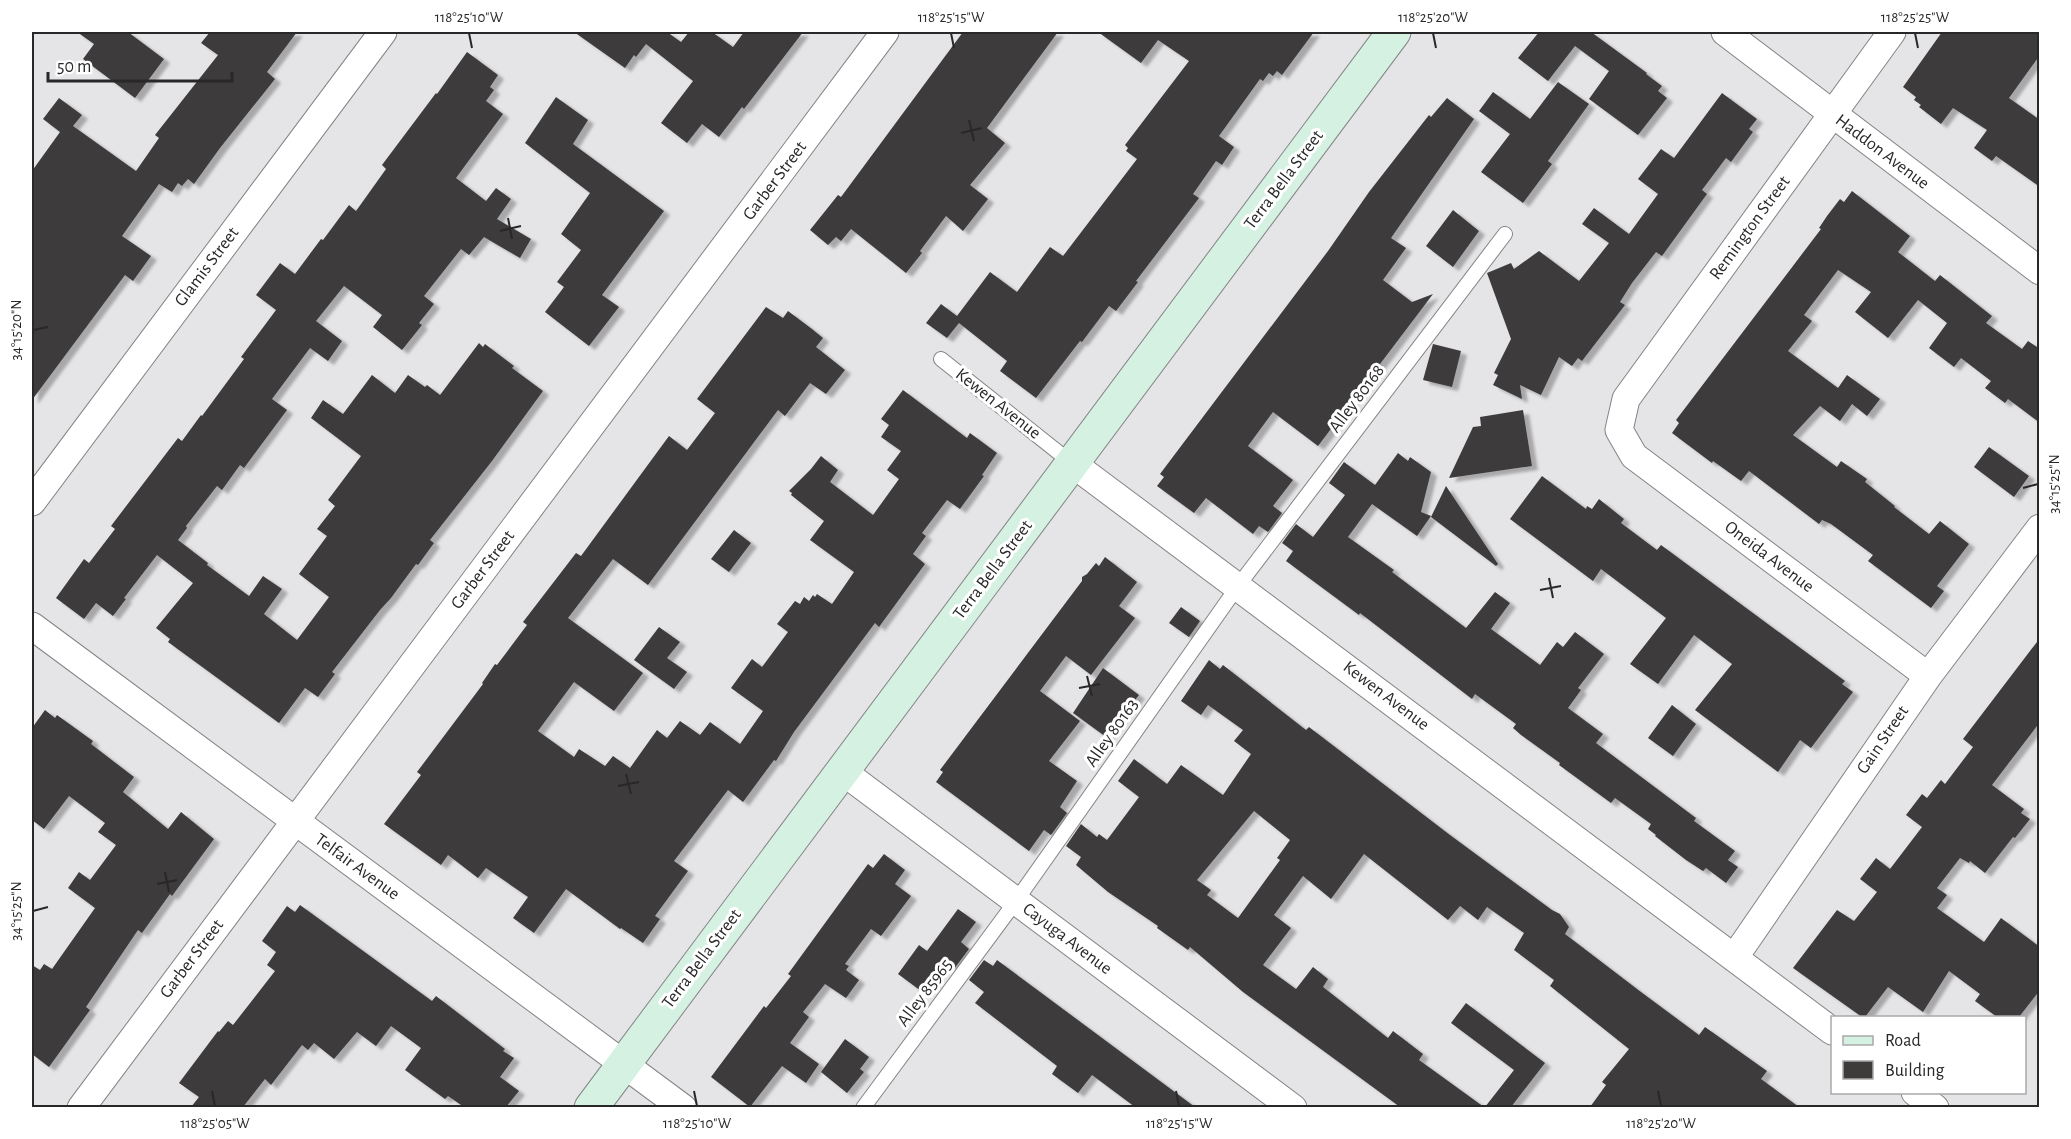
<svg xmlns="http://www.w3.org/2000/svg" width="2071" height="1139" font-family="'Alegreya Sans',sans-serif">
<defs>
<filter id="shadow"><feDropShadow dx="6" dy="4" stdDeviation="1.5" flood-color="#0004"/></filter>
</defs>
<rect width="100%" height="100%" fill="#e5e5e8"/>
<path fill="#3e3b3b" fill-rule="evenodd" filter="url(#shadow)" d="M77,32H128L164,59L135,98L83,59L94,44Z
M210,32H297L267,72L275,79L220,148L194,184L188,179L182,186L178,183L172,192L159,184L122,236L151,256L133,281L125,275L32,400V171L60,132L43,119L59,98L82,115L73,126L136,171L159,138L155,135L218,55L201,43Z
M574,32H667L681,42L689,32H712L733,47L744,32H803L744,109L742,107L719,137L702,124L687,143L661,123L693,81L646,44L636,57L634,55L625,68Z
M963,32H1058L987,128L1005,143L970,185L988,199L963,231L946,216L920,251L922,253L906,273L851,229L841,241L836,237L828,245L810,230L838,195L841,197Z
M1098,32H1314L1282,75L1277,71L1273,76L1269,73L1263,81L1260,79L1219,136L1234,147L1222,165L1216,161L1193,194L1199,198L1136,281L1138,282L1116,311L1109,306L1082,342L1080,341L1036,398L1000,371L1007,361L959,323L947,338L926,323L941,304L957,316L990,272L1017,292L1050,247L1063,256L1137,159L1126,151L1128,148L1125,145L1189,61L1158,40L1141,63Z
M1539,32H1591L1647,73L1646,74L1662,86L1658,91L1667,98L1638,135L1589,99L1609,71L1575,46L1548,81L1518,58Z
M1942,32H2040V55L2009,98L2040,120V187L1996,156L1992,161L1974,148L1987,130L1953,108L1941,124L1919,107L1921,105L1914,100L1916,97L1903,87Z
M467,52L498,75L490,87L494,90L486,101L503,114L456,178L486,201L496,188L511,199L497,219L531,239L520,258L484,237L469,255L461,249L424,296L434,304L419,323L422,325L402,350L373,327L382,315L344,286L316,321L342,341L328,361L310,348L272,399L287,410L244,468L240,465L222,490L217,486L186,526L187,528L178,540L208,563L207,565L249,596L263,576L282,589L264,614L297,640L329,597L299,574L327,536L317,529L335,506L328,500L361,456L311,418L323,400L343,414L372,375L395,393L408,375L425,387L427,385L440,395L479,343L483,347L485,344L514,366L512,368L543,391L492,461L430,540L434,543L418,565L416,564L391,598L380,610L332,672L335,674L318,697L305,688L279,723L168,642L170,639L156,628L193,583L157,555L124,598L126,599L113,616L96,603L84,619L56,598L84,559L89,563L115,529L111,526L130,501L178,438L182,441L201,415L202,416L244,359L241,357L276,310L256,295L280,263L295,274L321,239L323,240L349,205L356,211L386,169L382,165L436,93L437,94Z
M1558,82L1589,104L1548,161L1552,164L1523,203L1481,172L1510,134L1479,111L1493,92L1530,119Z
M1722,93L1757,119L1749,129L1753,132L1731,162L1726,158L1702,190L1707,194L1662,256L1656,252L1632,283L1620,302L1625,305L1582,361L1578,358L1572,366L1559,357L1541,395L1520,385L1522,399L1493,385L1498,375L1494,373L1511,339L1487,273L1511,263L1514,269L1539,251L1579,281L1609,243L1582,224L1594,208L1629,234L1658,194L1638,179L1661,149L1674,158Z
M556,97L588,120L573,144L664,211L602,295L619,307L589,346L545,312L564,287L557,282L581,250L561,234L590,193L525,143Z
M1447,98L1474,119L1391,238L1406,248L1383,280L1412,302L1433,294L1318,446L1273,412L1248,446L1293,480L1273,506L1282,513L1268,532L1259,526L1253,534L1206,498L1194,513L1157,486L1164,477L1160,474L1328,251L1369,192L1429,115L1431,117Z
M1852,191L1910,236L1898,252L1935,281L1940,275L1992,316L1986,323L2022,349L2028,341L2040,349V423L2008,399L2005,403L1985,388L1991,381L1961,358L1954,367L1929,348L1947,323L1918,300L1888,338L1855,312L1871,292L1838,270L1804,315L1812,321L1788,351L1838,388L1847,375L1880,399L1867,416L1852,404L1840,421L1820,406L1793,435L1837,467L1841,461L1867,479L1865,482L1895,506L1894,507L1929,534L1940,521L1969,544L1937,586L1944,591L1931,608L1868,561L1873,555L1831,524L1822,520L1819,524L1749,471L1741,481L1713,461L1712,463L1672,433L1679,423L1676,420L1821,229L1819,228L1827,216L1840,199L1844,202Z
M1453,210L1479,231L1453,267L1426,246Z
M766,307L783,318L788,311L812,329L823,338L816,347L845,370L826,394L810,383L785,416L778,410L648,585L613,559L568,618L643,673L614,711L574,682L538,731L574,757L579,749L605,766L613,756L630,768L657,730L667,738L680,721L700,735L710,722L740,744L763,711L731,688L752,659L762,667L788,632L777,624L795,601L800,604L804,597L809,601L813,595L815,597L817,594L832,604L854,572L810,540L824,521L791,495L792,493L789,491L811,469L821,456L838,470L830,482L873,515L899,479L887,470L901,451L881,437L889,425L881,419L903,390L967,438L970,433L997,453L982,475L984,476L960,509L947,500L922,533L926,536L913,554L925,564L879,627L875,623L794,732L776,761L774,760L743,802L728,790L674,861L688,871L655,916L660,919L643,943L621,928L620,929L566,889L534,933L513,918L528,897L486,868L478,878L448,855L441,865L384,824L421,775L417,772L483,684L482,683L495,664L497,665L527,625L523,622L576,553L581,556L669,436L687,450L715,413L697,399Z
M1433,344L1461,351L1452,387L1423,380Z
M1523,410L1532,466L1449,478L1473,427L1481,426L1480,417Z
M1989,447L2029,476L2014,497L1974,467Z
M1398,453L1408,461L1410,457L1431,472L1421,512L1431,516L1417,536L1372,504L1348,537L1394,570L1392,572L1466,628L1495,592L1510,603L1491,629L1540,665L1557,642L1563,647L1575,632L1604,654L1578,688L1581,690L1568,708L1603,734L1596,743L1696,818L1694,821L1735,851L1728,860L1738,867L1726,883L1706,868L1703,871L1686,860L1655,836L1656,835L1648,829L1651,824L1615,798L1611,803L1559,765L1560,763L1521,735L1513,728L1516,724L1475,694L1472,699L1360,613L1359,615L1286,561L1293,551L1282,543L1296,524L1313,537L1345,495L1329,483L1344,462L1375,485Z
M1542,476L1586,509L1587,506L1592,509L1599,499L1624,519L1621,523L1657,550L1661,545L1845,681L1842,684L1853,692L1811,748L1800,740L1778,772L1695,710L1732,664L1694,635L1658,684L1630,664L1666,618L1601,569L1593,581L1510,519Z
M1446,486L1498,564L1496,566L1431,517Z
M734,530L751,543L729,572L711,559Z
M1105,557L1137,582L1119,606L1135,618L1091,675L1066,656L1040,691L1080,721L1049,761L1077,781L1060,807L1067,813L1051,835L1044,830L1029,851L936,782L943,772L940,770L1082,581V577L1087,574L1096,563L1099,566Z
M1181,607L1200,621L1189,637L1169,623Z
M659,627L680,642L667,658L687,672L674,689L634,660Z
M2040,638V722L1992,785L2024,809L2021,813L2030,819L2015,838L2013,837L1985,873L1970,861L1969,863L1960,858L1937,888L1947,895L1937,908L1984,942L2001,918L2040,947V990L2019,1017H1997L1975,1001L1980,994L1949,971L1923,1012L1888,987L1865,1017H1862L1793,968L1837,910L1854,921L1877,892L1860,879L1876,858L1890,869L1922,827L1906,815L1922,794L1927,798L1941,780L1945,784L1973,747L1963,739Z
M1209,660L1220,669L1223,665L1306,730L1309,727L1450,835L1552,910L1560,914L1569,927L1565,934L1641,992L1699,1035L1705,1027L1767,1071L1761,1079L1799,1107H1590L1606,1085L1602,1082L1629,1049L1550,986L1554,980L1514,950L1524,933L1487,907L1478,920L1460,906L1448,920L1364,854L1331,899L1303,876L1274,915L1291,928L1263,965L1296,989L1313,967L1328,979L1323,987L1388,1038L1393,1031L1423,1054L1419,1060L1484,1107H1400L1243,992L1190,947L1188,950L1157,928L1158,926L1108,892L1076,865L1081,857L1066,846L1081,824L1097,837L1099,834L1107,840L1139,797L1118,781L1134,759L1167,784L1181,765L1223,795L1251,754L1234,741L1243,730L1208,705L1201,715L1181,701ZM1254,811L1290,840L1277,858L1280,860L1238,918L1207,895L1211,890L1197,880Z
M1103,668L1139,695L1106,737L1073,713Z
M1672,705L1696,724L1673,756L1648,738Z
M45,710L55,718L57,715L93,741L91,744L134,777L123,792L168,829L181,812L214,839L172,896L170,894L142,933L138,930L86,1007L90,1010L49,1067L32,1054V965L40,970L44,964L52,969L95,908L68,888L79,872L90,880L116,845L98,832L105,823L69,796L44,829L32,820V728Z
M884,854L905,870L895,884L911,896L881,936L871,929L845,964L849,966L846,970L859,980L846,998L825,984L803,1012L809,1017L790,1043L819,1064L806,1083L782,1066L750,1107L711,1077L764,1006L766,1008L791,976L788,974L868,864L873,868Z
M300,905L432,1001L436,996L505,1049L503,1051L514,1058L500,1077L519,1091L506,1107H464L448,1096L445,1099L405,1070L421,1048L391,1026L376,1046L357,1032L334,1059L314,1043L308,1050L302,1045L271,1085L265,1079L243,1107H191L199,1097L179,1083L218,1031L219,1032L228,1021L233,1025L275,971L267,965L276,952L262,941L287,906L295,912Z
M958,909L976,922L961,942L969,949L954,969L943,960L921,991L898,974L919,945L927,951Z
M984,960L993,966L997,960L1195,1107H1135L1092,1075L1078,1093L1052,1074L1057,1066L975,1003L984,992L969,980Z
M1466,1003L1545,1063L1511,1107H1485L1514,1070L1451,1023Z
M845,1039L869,1057L860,1069L864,1072L847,1093L821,1072Z"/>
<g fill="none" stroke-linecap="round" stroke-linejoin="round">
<defs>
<path id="service" d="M941,359L1073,464
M863,1108L1016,901L1238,586L1505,234"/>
<path id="minor" d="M1725,32L2040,271
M1892,32L1626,399L1619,430L1634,456L1928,676
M1073,464L1832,1031
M32,502L383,32
M32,626L683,1108
M842,771L1293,1108
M1734,958L1928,676L2040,528
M1915,1092L1935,1108
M81,1108L885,32"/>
<path id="secondary" d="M591,1108L1394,32"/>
</defs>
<use href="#service" stroke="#848486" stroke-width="16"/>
<use href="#minor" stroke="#848486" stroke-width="29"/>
<use href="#secondary" stroke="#848486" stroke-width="35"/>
<use href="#service" stroke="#fff" stroke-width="14"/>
<use href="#minor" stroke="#fff" stroke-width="27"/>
<use href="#secondary" stroke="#d5f1e1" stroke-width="33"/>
</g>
<path fill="none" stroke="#282829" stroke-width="2" d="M469,33L472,48M951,33L954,48M1433,33L1436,48M1915,33L1918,48M969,120L974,141M961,133L982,128M508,218L512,239M500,231L521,226M33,330L48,327M2023,488L2038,484M1549,578L1553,598M1540,590L1561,586M1087,676L1092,696M1079,688L1100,684M626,774L631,794M618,786L639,782M165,872L169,892M157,884L177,880M33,911L48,907M212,1091L215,1106M694,1091L697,1106M1176,1091L1179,1106M1658,1091L1661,1106"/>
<g text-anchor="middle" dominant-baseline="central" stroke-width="6" stroke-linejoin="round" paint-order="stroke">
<g font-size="18" fill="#282829" stroke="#fff">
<text transform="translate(1882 152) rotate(37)">Haddon Avenue</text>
<text transform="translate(1284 180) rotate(-53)">Terra Bella Street</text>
<text transform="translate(775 181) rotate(-53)">Garber Street</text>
<text transform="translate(1750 228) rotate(-54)">Remington Street</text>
<text transform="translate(207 267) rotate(-53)">Glamis Street</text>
<text transform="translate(1357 399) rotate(-53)">Alley 80168</text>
<text transform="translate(998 404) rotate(38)">Kewen Avenue</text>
<text transform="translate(1769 557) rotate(37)">Oneida Avenue</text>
<text transform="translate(483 570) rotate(-53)">Garber Street</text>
<text transform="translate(993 570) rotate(-53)">Terra Bella Street</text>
<text transform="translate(1386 696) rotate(37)">Kewen Avenue</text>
<text transform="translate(1112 733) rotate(-55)">Alley 80163</text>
<text transform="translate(1883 740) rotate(-56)">Gain Street</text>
<text transform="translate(357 867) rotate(36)">Telfair Avenue</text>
<text transform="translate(1067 939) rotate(37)">Cayuga Avenue</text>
<text transform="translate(192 959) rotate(-53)">Garber Street</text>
<text transform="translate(702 959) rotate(-53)">Terra Bella Street</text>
<text transform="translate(925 993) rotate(-53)">Alley 85965</text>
</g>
</g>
<rect width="2071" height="1139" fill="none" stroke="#ffffff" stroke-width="66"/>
<rect x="1831" y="1016" width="195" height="78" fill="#ffffff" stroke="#a9a9a9" stroke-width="1.5"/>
<rect x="1843" y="1036" width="30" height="9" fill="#d5f1e1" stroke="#a9a9a9" stroke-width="1.5"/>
<text x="1885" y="1046" font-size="18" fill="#282829">Road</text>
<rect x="1843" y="1061" width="30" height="18" fill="#3e3b3b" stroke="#a9a9a9" stroke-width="1.5"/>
<text x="1885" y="1076" font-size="18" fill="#282829">Building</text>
<path d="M48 72v9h184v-9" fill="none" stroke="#282829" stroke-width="3"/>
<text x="57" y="72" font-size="18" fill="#282829" stroke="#ffffff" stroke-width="4.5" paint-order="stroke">50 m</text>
<rect x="33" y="33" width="2005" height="1073" fill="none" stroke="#282829" stroke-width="2"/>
<g font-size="15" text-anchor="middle" fill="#282829">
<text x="469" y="22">118°25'10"W</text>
<text x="951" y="22">118°25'15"W</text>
<text x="1433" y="22">118°25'20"W</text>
<text x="1915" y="22">118°25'25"W</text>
<text transform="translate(16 330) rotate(-90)" y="5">34°15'20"N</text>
<text transform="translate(2054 484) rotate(-90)" y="5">34°15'25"N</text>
<text transform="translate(16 911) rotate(-90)" y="5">34°15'25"N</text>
<text x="215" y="1128">118°25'05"W</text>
<text x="697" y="1128">118°25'10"W</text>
<text x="1179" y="1128">118°25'15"W</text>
<text x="1661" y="1128">118°25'20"W</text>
</g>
</svg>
